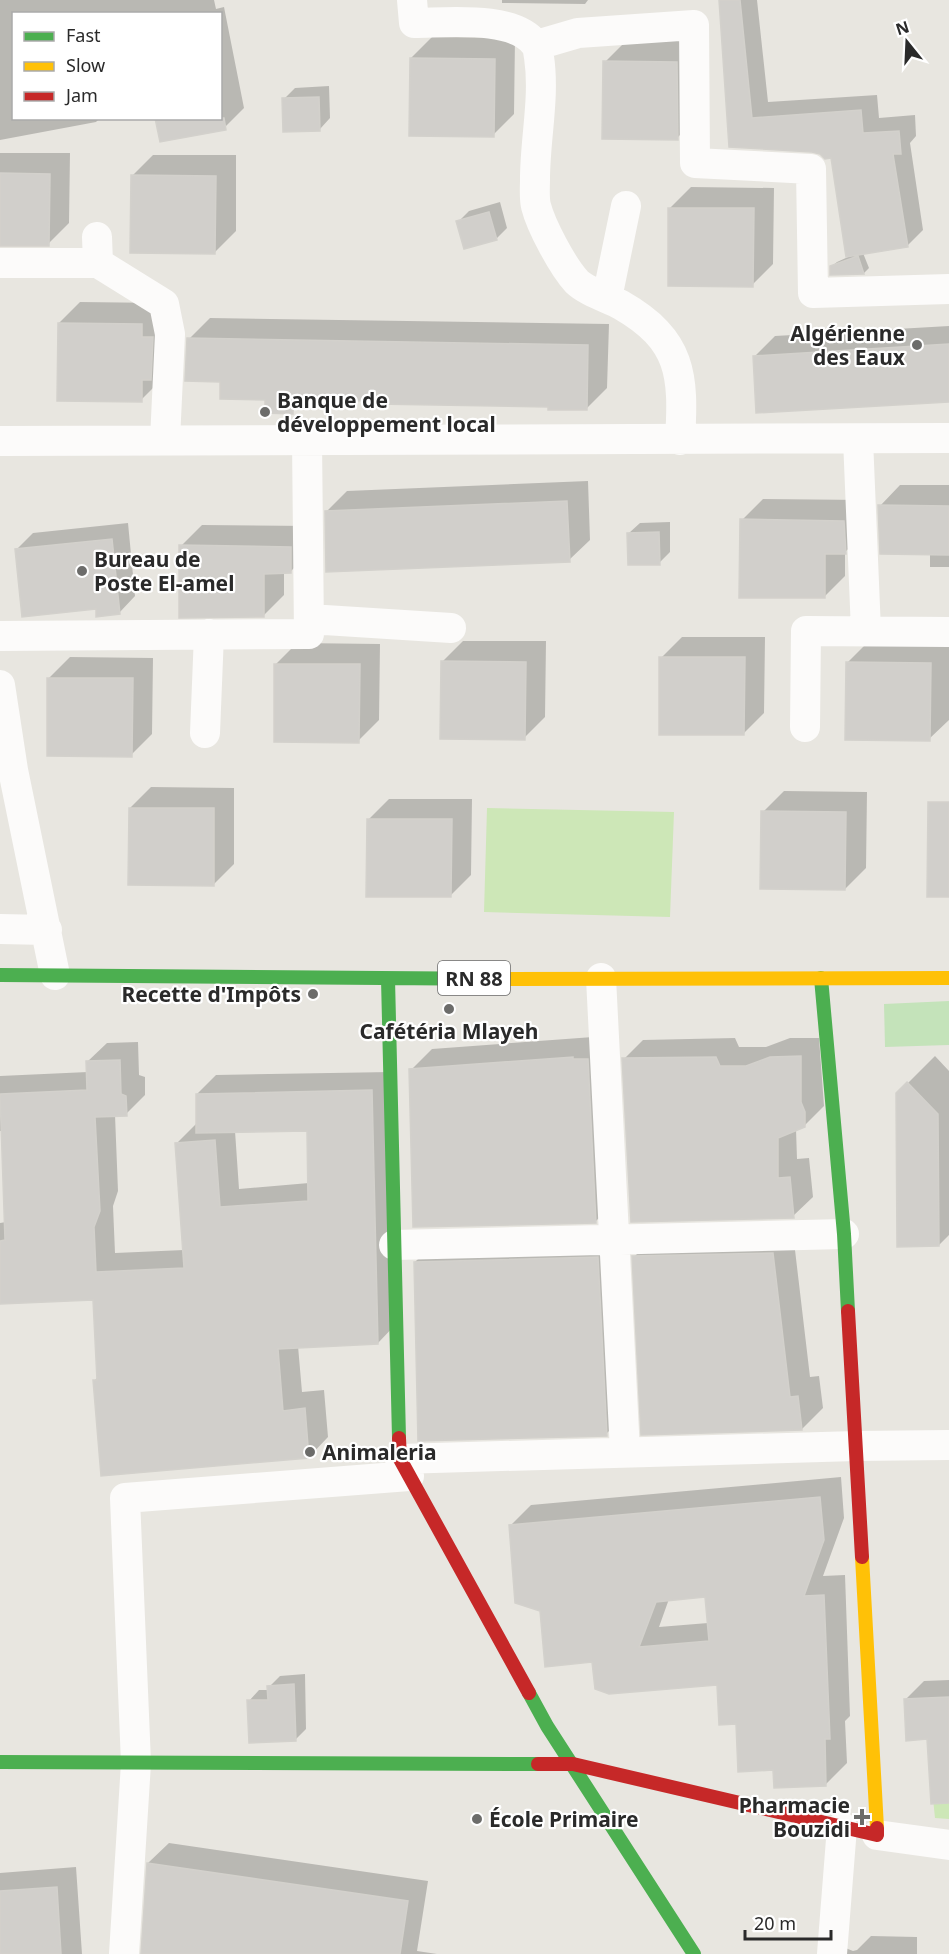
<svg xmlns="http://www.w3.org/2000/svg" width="949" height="1954" font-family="'Noto Sans',sans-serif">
<rect width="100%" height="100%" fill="#e8e6e0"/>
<path fill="#c4e3ba" d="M949,1001V1045L885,1047L884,1004Z"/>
<path fill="#cde7b7" d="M487,808L674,812L670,917L484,912Z
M930,1769H949V1819L935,1818Z"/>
<path fill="#0003" fill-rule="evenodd" d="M0,0H214L216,9L224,7L244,108L224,128L220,118V14H14V118H100L96,122L0,140Z
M502,0H588L585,4L502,3Z
M721,0H757L768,102L877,95L879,118L915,115L916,136L910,143L923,230L907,246L863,253L869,268L864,273L831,274V267L837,262L848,257L832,157L812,150L730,146Z
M432,37L515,38L514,114L493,135L411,58Z
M626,41H697L698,117L677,138L605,62Z
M329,86L330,118L320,129L284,99L295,88Z
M0,153H70L69,223L48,244H0Z
M153,155H236V231L215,252L132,176Z
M691,187L774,188L773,264L752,285L670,208Z
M500,202L507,228L496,239L458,222L469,211Z
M80,302L163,303L162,379L141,400L59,323Z
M210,318L609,324L607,388L586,409L550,406L306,399L292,412L267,399L221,380L189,339Z
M949,326V400L755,356L775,336Z
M588,481L590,540L569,560L326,512L347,491Z
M900,485H949V567H930V553L880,506Z
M763,499L865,500L866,532L845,552V576L824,597L742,520Z
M670,522V552L659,563L629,533L640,523Z
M128,523L135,596L119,613L97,607L17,549L33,533Z
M202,525L311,526V551L290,572H284V595L263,616L181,546Z
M682,637H765L764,713L743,734L661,658Z
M463,641H546L545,717L524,738L442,662Z
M868,642H949V720L929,739L847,663Z
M297,643L380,644L379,720L358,741L276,664Z
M70,657L153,658L152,734L131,755L49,678Z
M151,787L234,788V864L213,885L130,808Z
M784,791L867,792L866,868L845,889L763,812Z
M389,799H472L471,875L450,896L368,820Z
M593,1037L616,1200L596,1221L411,1070L432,1049Z
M735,1038L739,1047H766L790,1038H819L824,1106L804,1126L796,1129L797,1159L809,1158L813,1197L793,1216L624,1059L643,1040Z
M138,1042L139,1075L145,1077V1095L126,1114L115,1115L118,1191L113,1206L115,1253L184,1250L177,1143L196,1124L197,1094L216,1075L391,1072L397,1323L378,1343L298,1346L302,1392L324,1390L328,1437L309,1457L95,1380L98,1377L95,1298L0,1302V1223L6,1222L2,1131H0V1076L88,1072L87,1062L107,1043ZM308,1129L309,1183L239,1189L235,1131Z
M935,1056L949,1071V1235L939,1245L897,1094Z
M793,1233L810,1377L819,1376L823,1408L802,1429L634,1257L655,1236Z
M618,1237L627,1413L606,1434L415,1262L436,1241Z
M841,1477L844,1518L823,1576L845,1575L850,1716L845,1721L847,1763L826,1784L775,1768L737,1723L719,1683L594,1661L542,1610L510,1526L531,1505ZM706,1595L708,1623L659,1627L669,1599Z
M305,1674L306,1729L296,1739L249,1701L259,1690H269V1687L280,1676Z
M949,1680V1760L928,1738L905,1700L924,1681Z
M169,1843L428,1881L417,1951L437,1954H143L148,1863Z
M76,1867L82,1954H0V1873Z
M836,1935L843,1947L853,1951L857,1950L871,1936L917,1937V1954H817Z"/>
<path fill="#d1cfcb" stroke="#d3d1cc" stroke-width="1.5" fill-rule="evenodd" d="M719,0H740L752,118L861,110L863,133L899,131L901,154H893L908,247L846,257L831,158L825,159L820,154L812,152L729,147Z
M410,58L495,59L494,137L409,136Z
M603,61L677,62L678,140L602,139Z
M319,97L320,131L283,132L282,98Z
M155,118H224L226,130L160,142Z
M0,173L50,174L49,246H0Z
M131,175L216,176L215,254L130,253Z
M668,208H754L753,287L668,286Z
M489,212L497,240L464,249L456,221Z
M858,256L864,274L830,275V266Z
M58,323L142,324V337H153L151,380H142V402L57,401Z
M187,338L588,345L587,410H548V407L376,404V401L293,400V414L265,413V400L220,399V382L185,381Z
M949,344V402L756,413L753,356Z
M567,501L570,562L326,572L325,511Z
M878,505L949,506V555L880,554Z
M740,519L844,521L846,554H825V598H739Z
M659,532L660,565H628L627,533Z
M112,539L120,614L96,617V609L22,617L15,549Z
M179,545L291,547V573L264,574V617L179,618Z
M659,657H745L744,735H659Z
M441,661L526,662L525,740L440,739Z
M846,662L931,663L930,741L845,740Z
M274,664H360L359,743L274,742Z
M47,678H133L132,757L47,756Z
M928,802H949V897H927Z
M129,808H214V886L128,885Z
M761,811L846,812L845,890L760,889Z
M367,819H452L451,897H366Z
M801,1056V1102L805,1112V1127L778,1138V1178L790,1177L794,1218L631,1222L622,1058L716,1057L720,1066H746L770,1057Z
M573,1057V1059H588L596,1223L413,1227L409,1069Z
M120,1060L121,1094L126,1096L127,1116L95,1117L100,1211L94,1227L96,1272L184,1268L175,1143L215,1140L220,1207L308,1201L307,1131L196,1133V1094L372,1090L378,1344L278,1349L283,1411L305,1408L309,1458L101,1476L93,1380H97L93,1300L0,1304V1241L5,1240L0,1094L87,1090L86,1061Z
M907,1082L938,1114L939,1246L897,1247L896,1093Z
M773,1253L790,1397L798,1396L802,1430L641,1435L632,1256Z
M598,1257L607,1436L418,1441L414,1262Z
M820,1497L824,1540L804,1596L824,1595L830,1739H825L826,1786L774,1788L773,1770L738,1772L736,1724L719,1725L717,1685L609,1694L595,1689L592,1662L545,1667L540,1611L515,1603L509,1525ZM705,1597L709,1641L639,1647L656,1602Z
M294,1684L296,1741L249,1743L247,1700H268L267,1686Z
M949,1697V1803L931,1804L927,1739L906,1741L904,1699Z
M147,1863L408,1901L400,1954H141Z
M57,1887L61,1954H0V1891Z"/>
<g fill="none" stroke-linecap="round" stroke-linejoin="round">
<path stroke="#fcfbfa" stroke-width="30" d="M412,0L414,23C446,23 514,15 535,44C538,47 538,52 539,57C545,97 535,139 535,179C535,188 534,198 536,206C541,226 563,267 577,282C586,291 610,299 621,305C682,340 684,375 680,440
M537,45L578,33L694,25L695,163L811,169L813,293L949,289
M97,237L98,263L164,304L170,334L165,440
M0,263H98
M607,298L626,206
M858,439L866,631
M0,441L949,438
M309,619L451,628
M0,636L309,634L307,440
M0,685L13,770L55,975
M805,727L806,631L949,632
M205,733L209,634
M0,929L47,930
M601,978L625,1452
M394,1245L844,1234
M400,1459L856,1446L949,1445
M877,1835L949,1845
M124,1954L136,1763L125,1498L409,1476
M832,1954L842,1827"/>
<path stroke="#4caf50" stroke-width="14" d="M0,975L511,979
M821,978L844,1234L848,1311
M388,979L399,1438
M529,1693L547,1726L694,1954
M0,1762L538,1764"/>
<path stroke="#ffc107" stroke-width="14" d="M511,979L949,978
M862,1557L877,1828"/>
<path stroke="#c62828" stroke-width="14" d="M848,1311L862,1557
M399,1438L400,1459L529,1693
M538,1764H573L877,1835V1828"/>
</g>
<g fill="#6c6c6a" stroke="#fff" stroke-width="2">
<circle cx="917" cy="345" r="6"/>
<circle cx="265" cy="412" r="6"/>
<circle cx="82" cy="571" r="6"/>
<circle cx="313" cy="994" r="6"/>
<circle cx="449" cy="1009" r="6"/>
<circle cx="310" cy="1452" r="6"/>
<path d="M859 1808h6v6h6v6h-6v6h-6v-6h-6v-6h6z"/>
<circle cx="477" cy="1819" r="6"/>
</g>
<g text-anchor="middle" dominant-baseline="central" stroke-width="4.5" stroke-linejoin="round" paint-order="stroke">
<rect fill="#fff" stroke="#6a6a6a" stroke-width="1.5" x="438" y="961" width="72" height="34" rx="4.5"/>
<g font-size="20" font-weight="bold" fill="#2a2a2a">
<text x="474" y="978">RN 88</text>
</g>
<g font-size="21" font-weight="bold" fill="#2a2a2a" stroke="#fff" text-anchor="start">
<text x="905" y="333" text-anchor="end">Algérienne<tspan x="905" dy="24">des Eaux</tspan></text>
<text x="277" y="400">Banque de<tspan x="277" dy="24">développement local</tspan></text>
<text x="94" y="559">Bureau de<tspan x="94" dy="24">Poste El-amel</tspan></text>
<text x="301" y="994" text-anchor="end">Recette d'Impôts</text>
<text x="449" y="1031" text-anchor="middle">Cafétéria Mlayeh</text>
<text x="322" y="1452">Animaleria</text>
<text x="850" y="1805" text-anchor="end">Pharmacie<tspan x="850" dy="24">Bouzidi</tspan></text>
<text x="489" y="1819">École Primaire</text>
</g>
</g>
<rect x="12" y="12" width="210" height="108" fill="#ffffff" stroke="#aaaaaa" stroke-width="1.5"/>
<rect x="24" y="32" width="30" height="9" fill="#4caf50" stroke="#aaaaaa" stroke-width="1.5"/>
<text x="66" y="42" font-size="18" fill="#2a2a2a">Fast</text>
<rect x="24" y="62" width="30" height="9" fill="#ffc107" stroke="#aaaaaa" stroke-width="1.5"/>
<text x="66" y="72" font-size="18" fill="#2a2a2a">Slow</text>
<rect x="24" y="92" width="30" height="9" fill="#c62828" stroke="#aaaaaa" stroke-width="1.5"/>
<text x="66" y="102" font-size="18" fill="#2a2a2a">Jam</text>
<g transform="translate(907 42) rotate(342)" stroke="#ffffff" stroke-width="4.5" paint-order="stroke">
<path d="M0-4.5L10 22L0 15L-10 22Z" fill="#2a2a2a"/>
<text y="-9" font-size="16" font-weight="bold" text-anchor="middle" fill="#2a2a2a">N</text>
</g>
<path d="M745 1930v9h86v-9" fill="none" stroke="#2a2a2a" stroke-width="3"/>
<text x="754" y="1930" font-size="18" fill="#2a2a2a" stroke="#ffffff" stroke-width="4.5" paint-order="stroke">20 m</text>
</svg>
